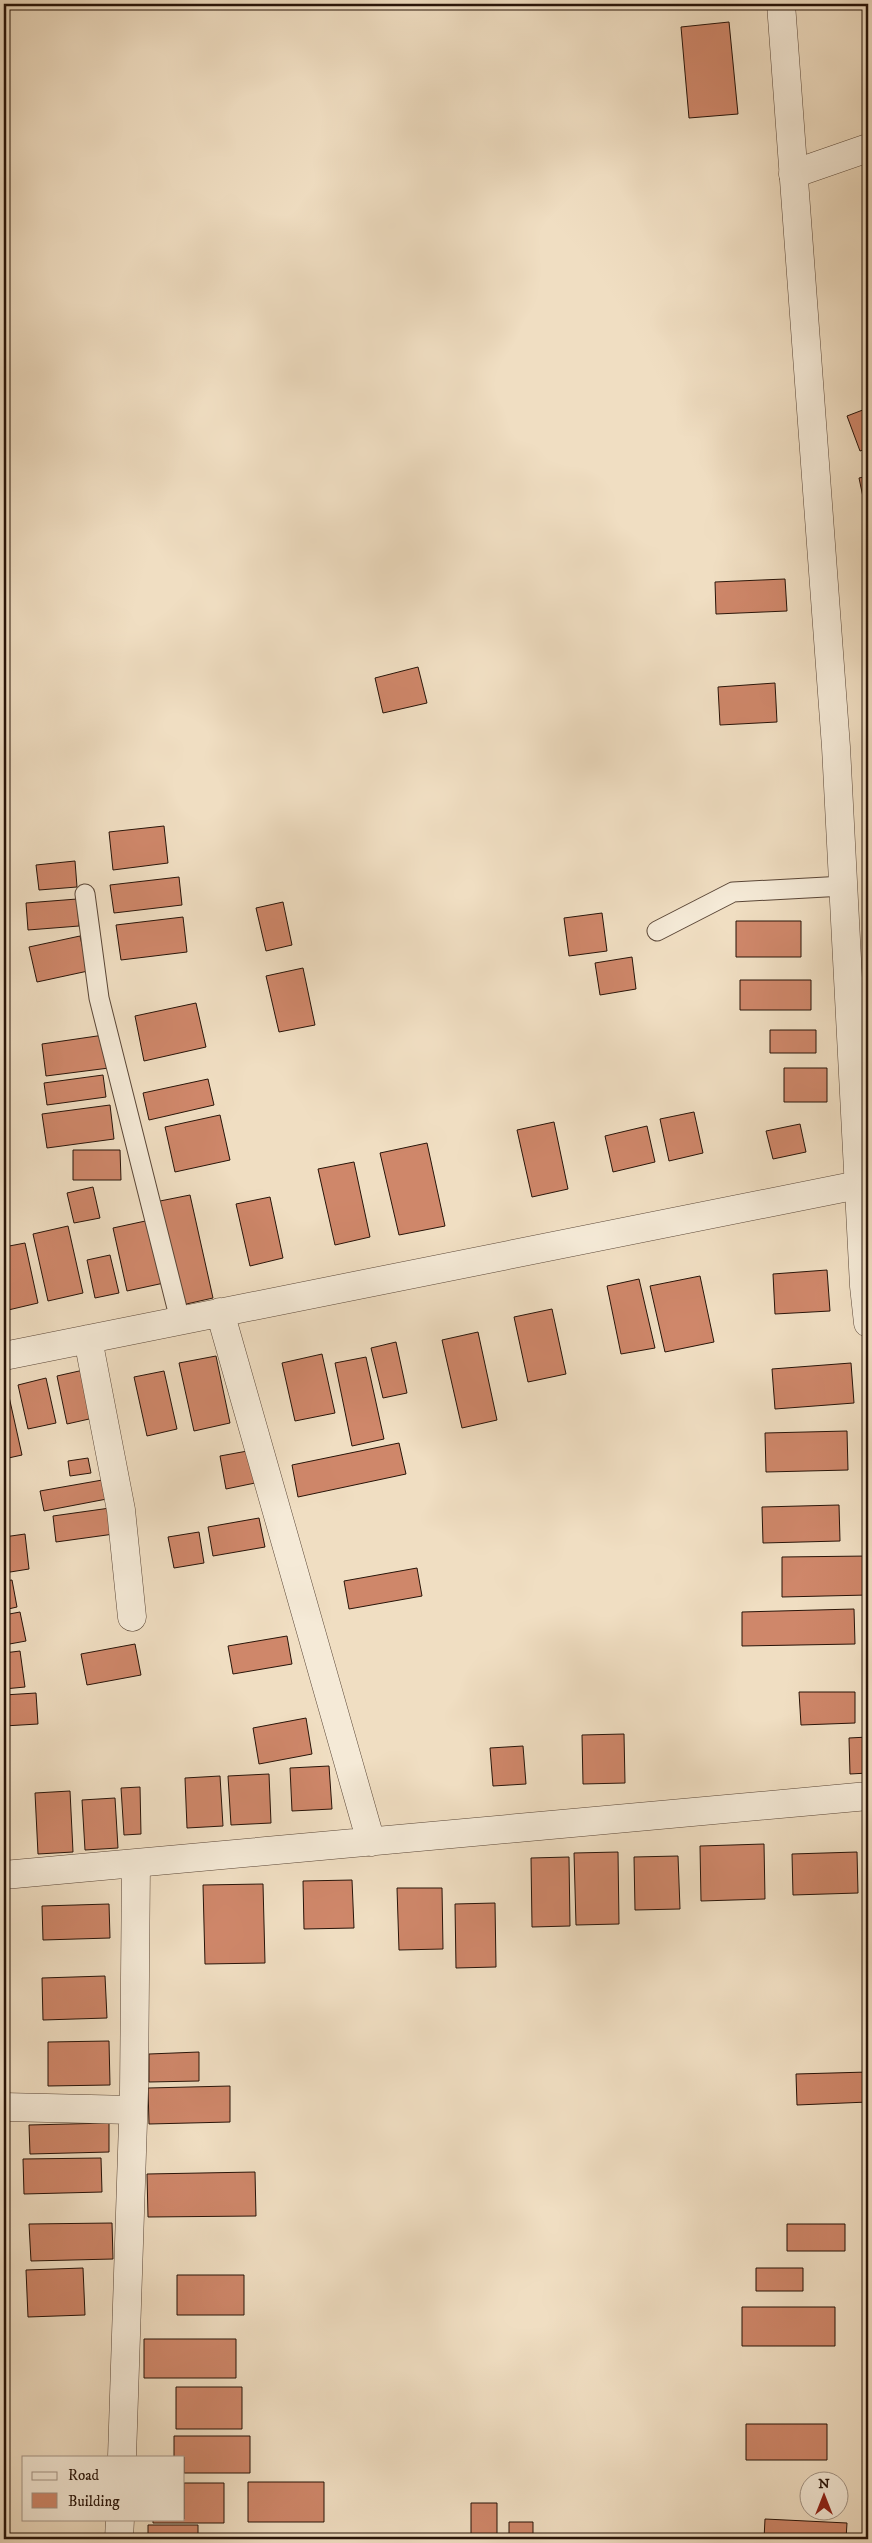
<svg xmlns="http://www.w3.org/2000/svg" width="872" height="2543" font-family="'IM FELL DW Pica',serif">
<rect width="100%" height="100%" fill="#f0dec2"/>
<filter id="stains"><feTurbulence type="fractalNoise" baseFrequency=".004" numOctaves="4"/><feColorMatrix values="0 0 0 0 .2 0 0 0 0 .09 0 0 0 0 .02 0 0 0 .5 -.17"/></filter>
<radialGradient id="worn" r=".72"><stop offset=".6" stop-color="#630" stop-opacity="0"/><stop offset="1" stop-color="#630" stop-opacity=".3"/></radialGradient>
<path fill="#cf876a" stroke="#281409" d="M729,22L738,114L689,118L681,27Z
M868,408V448L860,451L847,416Z
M868,476V521L859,478Z
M785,579L787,611L716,614L715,582Z
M418,667L427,703L383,713L375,678Z
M775,683L777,722L720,725L718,687Z
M164,826L168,863L113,870L109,832Z
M75,861L77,887L39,890L36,865Z
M179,877L182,905L114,913L110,885Z
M77,899L79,926L28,930L26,903Z
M283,902L292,945L266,951L256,908Z
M602,913L607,951L569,956L564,918Z
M183,917L187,952L121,960L116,925Z
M736,921H801V957H736Z
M80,936L88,971L37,982L29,947Z
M632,957L636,989L600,995L595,963Z
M303,968L315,1025L279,1032L266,976Z
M740,980H811V1010H740Z
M196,1003L206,1047L144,1061L135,1016Z
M770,1030H816V1053H770Z
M104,1035L109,1068L46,1076L42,1044Z
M784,1068H827V1102H784Z
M103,1075L106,1097L47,1105L44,1083Z
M208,1079L214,1105L149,1120L143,1093Z
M110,1105L114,1139L47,1148L42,1114Z
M694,1112L703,1153L669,1161L660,1119Z
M220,1115L230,1160L175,1172L165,1127Z
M554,1122L568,1189L532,1197L517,1130Z
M800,1124L806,1152L773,1159L766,1131Z
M647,1126L655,1162L613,1172L605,1136Z
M427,1143L445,1226L399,1235L380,1153Z
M73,1150H120L121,1180H73Z
M354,1162L370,1237L335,1245L318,1169Z
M93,1187L100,1218L74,1223L67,1193Z
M190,1195L213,1298L182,1305L160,1201Z
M270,1197L283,1258L250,1266L236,1204Z
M150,1220L164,1283L127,1291L113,1228Z
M68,1226L83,1293L48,1301L33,1234Z
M25,1243L38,1303L4,1311V1247Z
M110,1255L119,1293L95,1298L87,1260Z
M827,1270L830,1311L775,1314L773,1274Z
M700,1276L714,1342L665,1352L650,1286Z
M639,1279L655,1348L621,1354L607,1286Z
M552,1309L566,1374L528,1382L514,1317Z
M478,1332L497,1420L462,1428L442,1340Z
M396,1342L407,1393L383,1398L371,1348Z
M322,1354L335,1413L295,1421L282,1363Z
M216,1356L230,1423L194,1431L179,1363Z
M366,1357L384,1439L352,1446L335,1363Z
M851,1363L854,1403L775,1409L772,1369Z
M88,1369L98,1417L67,1424L57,1376Z
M164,1371L177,1429L147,1436L134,1377Z
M46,1378L56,1423L28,1429L18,1385Z
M8,1392L22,1455L4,1459V1393Z
M847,1431L848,1470L766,1472L765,1433Z
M399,1443L406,1474L298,1497L292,1465Z
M253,1450L260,1482L226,1489L220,1456Z
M88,1458L91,1473L70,1476L68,1461Z
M108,1479L112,1498L44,1511L40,1491Z
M839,1505L840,1541L763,1543L762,1507Z
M110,1508L114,1534L56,1542L53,1516Z
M259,1518L265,1547L213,1556L208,1527Z
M199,1532L204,1563L174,1568L168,1537Z
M25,1534L29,1569L4,1573V1537Z
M868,1556V1595L782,1597V1557Z
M417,1568L422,1596L349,1609L344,1581Z
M12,1580L17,1607L4,1610V1581Z
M854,1609L855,1644L742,1646V1612Z
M20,1612L26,1641L4,1645V1615Z
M287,1636L292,1664L233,1674L228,1646Z
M135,1644L141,1675L87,1685L81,1654Z
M20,1651L25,1687L4,1689V1653Z
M799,1692H855V1723L801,1725Z
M36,1693L38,1724L4,1726V1695Z
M306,1718L312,1754L259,1764L253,1728Z
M624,1734L625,1783L583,1784L582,1735Z
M868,1737V1773L850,1774L849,1738Z
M523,1746L526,1784L493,1786L490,1748Z
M329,1766L332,1809L292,1811L290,1768Z
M269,1774L271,1823L231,1825L228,1776Z
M220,1776L223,1826L187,1828L185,1778Z
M140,1787L141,1834L124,1835L121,1788Z
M70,1791L73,1852L38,1854L35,1793Z
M115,1798L118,1848L85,1850L82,1800Z
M764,1844L765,1899L701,1901L700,1846Z
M618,1852L619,1924L576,1925L574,1853Z
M857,1852L858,1893L793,1895L792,1854Z
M678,1856L680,1909L635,1910L634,1857Z
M569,1857L570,1926L532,1927L531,1858Z
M352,1880L354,1928L304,1929L303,1881Z
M263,1884L265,1963L205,1964L203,1885Z
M397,1888H442L443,1949L399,1950Z
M4,1897L7,1970H4Z
M495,1903L496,1967L456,1968L455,1904Z
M109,1904L110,1938L43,1940L42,1906Z
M105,1976L107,2018L43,2020L42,1978Z
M109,2041L110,2085L48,2086V2042Z
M199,2052V2081L149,2082V2054Z
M868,2072V2102L797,2105L796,2074Z
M230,2086V2122L149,2124L148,2088Z
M109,2123V2152L30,2154L29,2125Z
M4,2124H6L7,2176H4Z
M101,2158L102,2192L24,2194L23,2159Z
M255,2172L256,2216L148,2217L147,2174Z
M112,2223L113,2259L31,2261L29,2224Z
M787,2224H845V2251H787Z
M83,2268L85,2315L28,2317L26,2270Z
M756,2268H803V2291H756Z
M177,2275H244V2315H177Z
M742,2307H835V2346H742Z
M144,2339H236V2378H144Z
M176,2387H242V2429H176Z
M746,2424H827V2460H746Z
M174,2436H250V2473H184V2457H174Z
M248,2482H324V2522H248Z
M184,2483H224V2523H153V2519H184Z
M471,2503H497V2539H471Z
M765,2519L847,2523L846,2539H764Z
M509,2522H533V2539H509Z
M148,2525H198V2539H148Z"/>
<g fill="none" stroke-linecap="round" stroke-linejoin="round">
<defs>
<path id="service" d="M85,894L99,998L180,1320
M657,931L733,892L844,886"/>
<path id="minor" d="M793,174L868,148
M220,1312L371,1842
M88,1339L121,1510L132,1617
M4,1356L868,1183
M4,1875L868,1796
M4,2107L133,2110
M122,2457L134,2091L136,1864
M119,2539L120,2519"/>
<path id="tertiary" d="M781,4L836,747L864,1286L868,1323"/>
</defs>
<use href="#service" stroke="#5a4637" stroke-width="21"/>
<use href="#minor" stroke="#5a4637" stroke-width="29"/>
<use href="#tertiary" stroke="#5a4637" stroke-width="29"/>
<use href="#service" stroke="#f5ead7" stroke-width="19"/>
<use href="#minor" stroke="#f5ead7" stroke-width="28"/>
<use href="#tertiary" stroke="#f5ead7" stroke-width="28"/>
</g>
<rect width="872" height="2543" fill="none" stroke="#f0dec2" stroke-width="20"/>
<rect x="5" y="5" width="862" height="2533" fill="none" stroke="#281409" stroke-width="2.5"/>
<rect x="10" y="10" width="852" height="2523" fill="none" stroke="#281409"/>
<rect x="22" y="2456" width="162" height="65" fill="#f5ead7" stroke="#a39485"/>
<rect x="32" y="2472" width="25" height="8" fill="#f5ead7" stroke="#a39485"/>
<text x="68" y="2480" font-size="15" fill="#281409">Road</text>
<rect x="32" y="2493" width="25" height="15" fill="#cf876a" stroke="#a39485"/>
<text x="68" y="2506" font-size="15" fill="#281409">Building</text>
<g transform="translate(824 2496)"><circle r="24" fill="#f5ead7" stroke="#a39485"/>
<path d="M0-4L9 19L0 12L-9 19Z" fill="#8f2418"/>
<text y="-8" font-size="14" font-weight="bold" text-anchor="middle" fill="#281409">N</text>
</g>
<rect width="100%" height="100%" filter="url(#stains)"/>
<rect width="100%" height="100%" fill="url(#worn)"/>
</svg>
